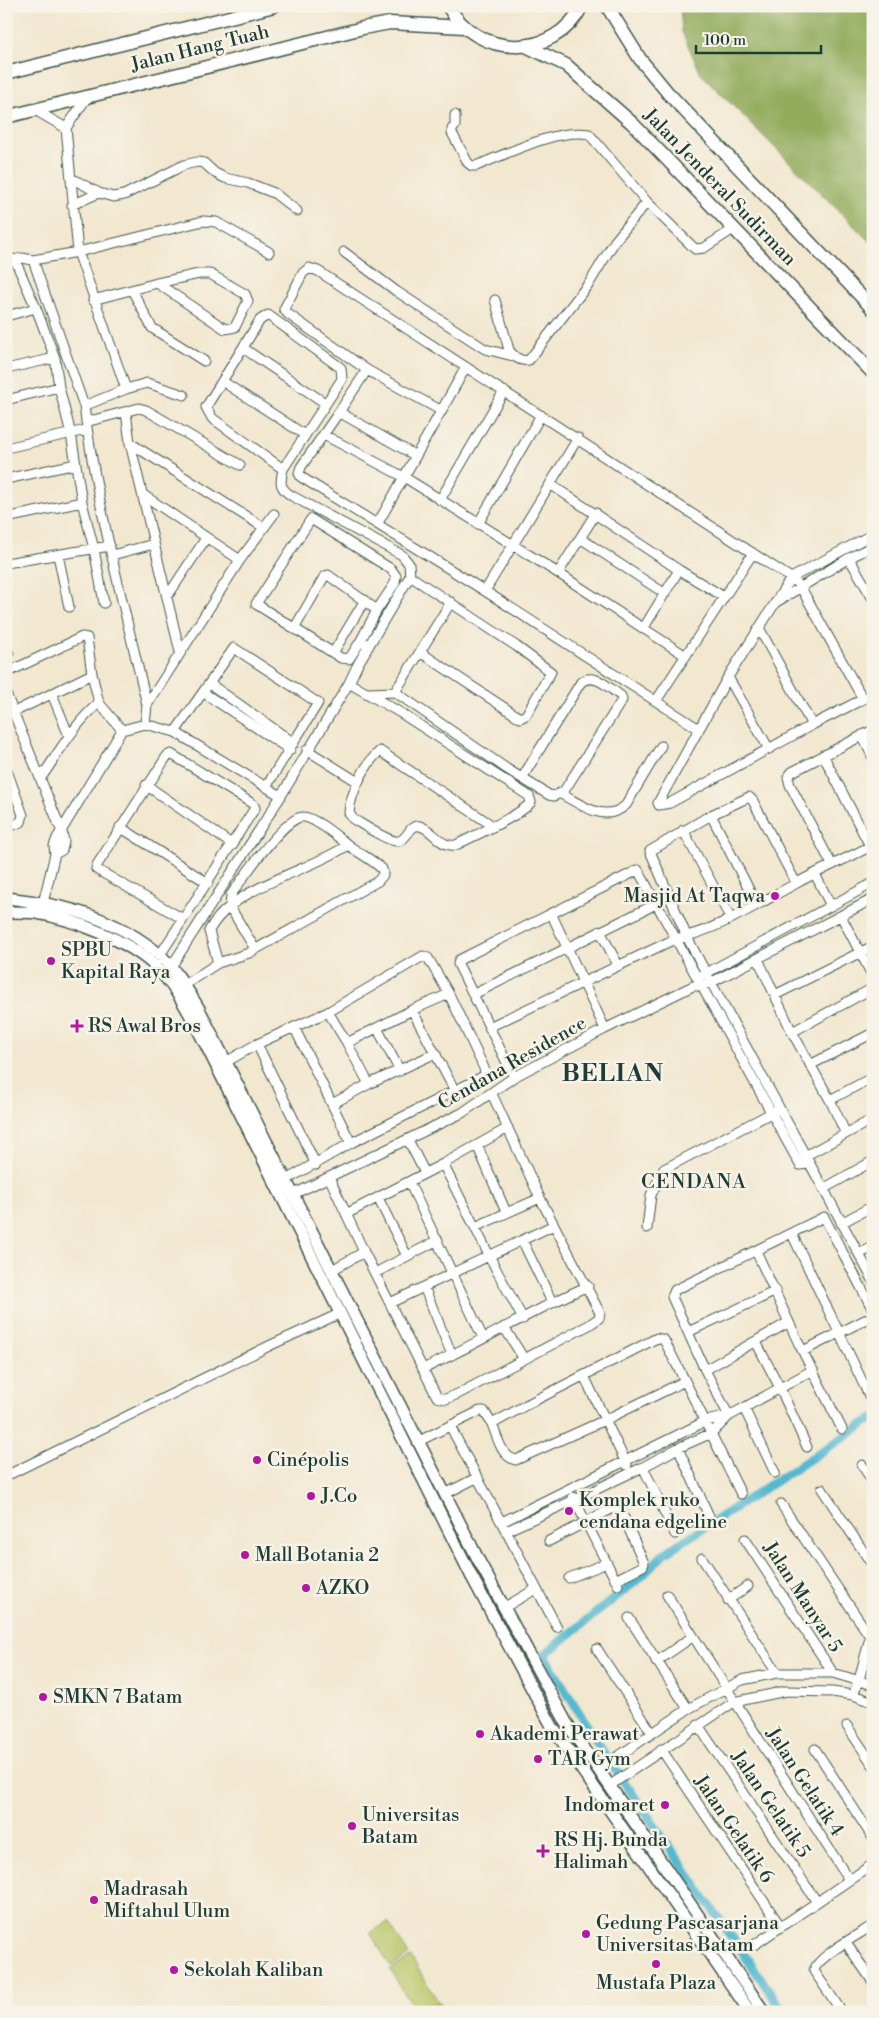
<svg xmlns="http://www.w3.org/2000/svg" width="879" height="2018" font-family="'Libre Bodoni',serif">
<rect width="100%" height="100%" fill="#f7f3e8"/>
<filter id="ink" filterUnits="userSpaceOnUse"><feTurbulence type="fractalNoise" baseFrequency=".02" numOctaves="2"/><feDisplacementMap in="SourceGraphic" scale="10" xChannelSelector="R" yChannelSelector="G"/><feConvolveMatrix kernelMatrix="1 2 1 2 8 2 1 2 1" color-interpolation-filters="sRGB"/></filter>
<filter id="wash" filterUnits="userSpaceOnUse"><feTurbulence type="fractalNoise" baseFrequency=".0096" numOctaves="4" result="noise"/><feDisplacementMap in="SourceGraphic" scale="20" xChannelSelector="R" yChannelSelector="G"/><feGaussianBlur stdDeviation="1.12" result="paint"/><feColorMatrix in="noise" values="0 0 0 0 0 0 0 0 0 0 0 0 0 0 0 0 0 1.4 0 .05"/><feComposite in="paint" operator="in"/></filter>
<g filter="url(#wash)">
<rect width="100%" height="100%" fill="#f2e7cf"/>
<path fill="#b9c667" stroke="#6c824e" d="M388,1922L409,1955L391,1967L370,1933Z
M411,1957L438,2001L419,2012H416L390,1970Z
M439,2002L445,2012H424Z"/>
<path fill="#92ab5c" stroke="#587448" d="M680,6H873V245L701,74L682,32Z"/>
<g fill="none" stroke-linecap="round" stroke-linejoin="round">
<path stroke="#52b8d0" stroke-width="9" d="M784,2012L600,1747L544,1655L642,1576L665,1553L873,1418"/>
</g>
</g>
<g filter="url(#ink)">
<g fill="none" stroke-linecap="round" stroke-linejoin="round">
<defs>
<path id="minor" d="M88,96L66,128L78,252L203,221L216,222L269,252
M35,110L66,128
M455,115V126L452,129V133L468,163L472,166H476C507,154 557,128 589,134L647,202L695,249L704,248L735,228
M71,178L99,193L113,197L124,195L184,165L197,162L204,163L215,173L225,178L248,183L274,193L297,211
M72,205L99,193
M344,252L396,291L485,349L513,356
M6,257L15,260L36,308L55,358L59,387L71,434L82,502L94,549L104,603
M9,261L22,258L33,260
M132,290L152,328L204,361
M93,300L157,283L199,274H210L245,294L248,301L235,327L225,329L157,283
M495,300L509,350C514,357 521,362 529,360L590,282L615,241L647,202
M6,316L36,308
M243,348L325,403
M6,369L55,358
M367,370L339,412L416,456
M222,381L305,435
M126,389L147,383L184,395
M6,400L59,387
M442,411L367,370L288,314L284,309L303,273L309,268L318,271L791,578L800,586L863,699
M126,412L130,443L180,652
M339,412L301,467L299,473L301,477L485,591L699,729
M86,422L139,408L146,410L240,465
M324,435L404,477L558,573L686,656
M130,443L263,527
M6,448L86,430
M6,479L76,464
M550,484L679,570L724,597
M142,494L240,560
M440,500L504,391
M6,518L82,502
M378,523L466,367
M478,524L541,415
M873,534L791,578L728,677L658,803L659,805L670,803L812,725L873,694
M580,538L664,593
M58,555L69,607
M112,555L154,544
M849,558L873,599
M6,563L110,546
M558,573L596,513
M410,576L516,646L551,672L526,715L520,718L420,652
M485,591L578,438
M167,597L206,538
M778,601L849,558L873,546
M759,628L812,725
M294,629L324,577L328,575L377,610
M643,629L679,570
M360,642L349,659L341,658L256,604L311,519L391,569L396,576L395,583L377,610L360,642L369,645
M6,648L9,654
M333,653L365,600
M6,673L82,637L87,638L92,674L99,703L122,730
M728,677L769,749
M349,683L399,712L529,796L531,802C522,815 473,836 456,845C440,848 434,830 420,826C409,824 408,839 399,841C390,843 362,824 353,819L349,813C350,794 366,762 380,751L493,826
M210,684L294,743
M395,692L451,602
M204,693L290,750
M368,693L395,692L507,769L549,795L554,796L564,791L622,700L621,696C609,688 595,672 581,682L522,778
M6,694L62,832L64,841L62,850L55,854
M52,694L69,736
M656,701L753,553
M147,705L240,560L274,514
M14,712L92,674
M145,724L175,732L281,796
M175,732L234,648L318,703L266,787
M862,735L873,758
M307,750L358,782
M823,755L872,850
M6,768L23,815L21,822L6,828
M41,778C59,752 75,723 99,703
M146,785L233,845
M561,794C582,805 605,824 626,805L661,746
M711,815L757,905
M120,827L208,883
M683,830L731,919
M832,865L790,785L788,777L792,772L873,730
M815,874L831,906
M796,883L753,801L749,797L711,815L650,851L687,937L706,973L873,1280
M43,903L55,854L54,846L57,838L122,730L145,724L147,705C124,606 97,507 84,406L33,260L78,252L126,389L84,406
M551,913L605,1029
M841,916L873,977
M600,931L618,965
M160,955L255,808L253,804L171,754L167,756L97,865L96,869L183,919
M758,959L792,1032L830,1100L845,1132
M218,963L209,931C232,886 309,872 348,845
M171,967L281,796L349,683L358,664L410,576L409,564L402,555L292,496C279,488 280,483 283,469L342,379L341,368L268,315L260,320L206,407L212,418L283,469
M701,976L873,883
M184,985L218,963L249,953L378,881L383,875L382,869C372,859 358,853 347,844C338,837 313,816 302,817C284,818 242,879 231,895L230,907L255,949
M474,994L656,904
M775,995L873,946
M412,1010L455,1091
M328,1012L347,1043L369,1084
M294,1027L351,1143
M489,1027L675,939C719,930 757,904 797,883C822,869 848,858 873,845
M377,1028L400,1071
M792,1032L873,988
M347,1043L412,1010L449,994
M257,1044L316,1165
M226,1062L257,1044L328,1012L423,956L428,958L449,994L484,1068L485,1073L484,1076L351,1143L286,1180
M810,1065L873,1033
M514,1077L458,964L459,960L638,870L800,1165L809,1164
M830,1100L873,1077
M332,1104L369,1084L436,1053
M408,1140L425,1173
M477,1145L506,1212
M805,1156L873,1119
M443,1164L497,1271L523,1319
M329,1177L364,1252L437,1397L446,1399L458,1394L589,1325L599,1318L600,1313L540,1198L492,1094
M409,1182L483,1338
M823,1189L873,1161
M294,1194L462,1113L514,1077L605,1029L693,986H701L712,982L873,899
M378,1198L407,1256
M346,1214L443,1164L508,1128
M841,1223L873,1206
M475,1227L540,1198
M647,1228L651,1195L664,1169L775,1111
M792,1234L873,1404
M522,1240L552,1302
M756,1251L799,1344L842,1429
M859,1254L873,1247
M332,1270L364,1252
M375,1273L438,1240
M424,1287L452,1355
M390,1303L554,1225
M504,1327L524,1359
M688,1332L776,1291
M756,1342L780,1388L807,1447
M803,1351L873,1316
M423,1369C479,1343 531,1311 588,1286
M705,1370L789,1322
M584,1376L627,1465
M685,1381L741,1494
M744,1408L775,1473
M729,1416L705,1370L672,1297L675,1290L824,1217L873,1310
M450,1426L557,1627
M419,1441L480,1411H484L492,1424L526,1405L657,1338L664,1340L685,1381L605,1420L516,1460C501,1457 497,1436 492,1424
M678,1448L709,1516
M862,1465L873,1482
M643,1467L675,1534
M6,1476L271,1345L341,1313
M822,1489L873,1566
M445,1494L478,1477
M573,1497L618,1585
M781,1504L869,1635
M502,1522L706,1421L729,1416L813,1370
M506,1531L574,1500L643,1467L678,1448L712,1433L729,1416
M745,1539L833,1673
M549,1541L615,1507L621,1511L644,1563L643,1566L615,1580
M702,1558L777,1673
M569,1578L607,1563
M667,1595L849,1880
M728,1600L748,1586
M505,1607L536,1589
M629,1618L688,1709
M597,1649L652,1733
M656,1662L692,1637
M853,1695L859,1680L873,1626
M698,1725L817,1902
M847,1726L873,1765
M661,1749L781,1927
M815,1749L873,1838
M598,1770L688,1709L742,1680L777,1673H833L873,1685
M609,1786L734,1702L786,1691L832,1692L853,1695L873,1702
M846,1943L873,1982
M751,1947L873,1864
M842,2012L814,1971C816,1957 860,1934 873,1925"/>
<path id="major" d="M6,898C62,904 118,918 161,956C177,971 188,991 199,1009L479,1561L566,1722L764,2012
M6,912C16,912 27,912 37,913C73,919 128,940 155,966C180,990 196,1026 212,1057L472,1577L553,1728L750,2012"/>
<path id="highway" d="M448,6C477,58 554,61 582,6
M607,6L640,59L668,93L873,309
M526,46L566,65L632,123L873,373
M6,73L274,6
M6,117L363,28L390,23L464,27"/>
</defs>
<use href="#minor" stroke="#3f564b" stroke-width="11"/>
<use href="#major" stroke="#3f564b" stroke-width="14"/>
<use href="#highway" stroke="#3f564b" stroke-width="15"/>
<use href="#minor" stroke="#fff" stroke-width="9"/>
<use href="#major" stroke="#fff" stroke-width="11"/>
<use href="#highway" stroke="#fff" stroke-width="12"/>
</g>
</g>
<g fill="#b5179e" stroke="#f7f3e8" stroke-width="2">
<circle cx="775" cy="896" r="5"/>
<circle cx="51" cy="961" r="5"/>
<path d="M74.5 1018.5h5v5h5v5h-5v5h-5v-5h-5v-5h5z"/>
<circle cx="257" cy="1460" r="5"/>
<circle cx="311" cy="1496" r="5"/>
<circle cx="569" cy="1511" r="5"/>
<circle cx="245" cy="1555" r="5"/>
<circle cx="306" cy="1588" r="5"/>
<circle cx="43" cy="1697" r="5"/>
<circle cx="480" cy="1734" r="5"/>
<circle cx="538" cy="1759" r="5"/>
<circle cx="665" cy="1805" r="5"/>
<circle cx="352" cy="1826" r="5"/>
<path d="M540.5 1843.5h5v5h5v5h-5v5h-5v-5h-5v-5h5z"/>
<circle cx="94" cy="1900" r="5"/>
<circle cx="586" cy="1934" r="5"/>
<circle cx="656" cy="1964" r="5"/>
<circle cx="174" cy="1970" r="5"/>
</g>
<g text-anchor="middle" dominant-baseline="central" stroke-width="5" stroke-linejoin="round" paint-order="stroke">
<g font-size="19" fill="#1f3d34" stroke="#f7f3e8">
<text transform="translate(200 48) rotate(-14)">Jalan Hang Tuah</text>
<text transform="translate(720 187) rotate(46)">Jalan Jenderal Sudirman</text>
<text transform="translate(512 1063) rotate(-30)">Cendana Residence</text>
<text transform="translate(803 1597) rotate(57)">Jalan Manyar 5</text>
<text transform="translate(805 1782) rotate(57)">Jalan Gelatik 4</text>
<text transform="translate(771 1804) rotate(56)">Jalan Gelatik 5</text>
<text transform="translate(734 1829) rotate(56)">Jalan Gelatik 6</text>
</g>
<g font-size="19" fill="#1f3d34" stroke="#f7f3e8" text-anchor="start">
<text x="765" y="896" text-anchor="end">Masjid At Taqwa</text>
<text x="61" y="950">SPBU<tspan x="61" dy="22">Kapital Raya</tspan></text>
<text x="88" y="1026">RS Awal Bros</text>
<text x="267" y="1460">Cinépolis</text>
<text x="321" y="1496">J.Co</text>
<text x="579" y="1500">Komplek ruko<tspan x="579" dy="22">cendana edgeline</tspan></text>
<text x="255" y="1555">Mall Botania 2</text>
<text x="316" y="1588">AZKO</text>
<text x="53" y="1697">SMKN 7 Batam</text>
<text x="490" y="1734">Akademi Perawat</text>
<text x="548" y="1759">TAR Gym</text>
<text x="655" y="1805" text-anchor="end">Indomaret</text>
<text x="362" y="1815">Universitas<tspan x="362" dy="22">Batam</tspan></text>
<text x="554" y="1840">RS Hj. Bunda<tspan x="554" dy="22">Halimah</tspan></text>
<text x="104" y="1889">Madrasah<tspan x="104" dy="22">Miftahul Ulum</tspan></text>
<text x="596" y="1923">Gedung Pascasarjana<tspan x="596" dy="22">Universitas Batam</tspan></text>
<text x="184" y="1970">Sekolah Kaliban</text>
<text x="656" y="1983" text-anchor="middle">Mustafa Plaza</text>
</g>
<g font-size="20" letter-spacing="1" fill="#1f3d34" stroke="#f7f3e8">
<text x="694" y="1182">CENDANA</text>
</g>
<g font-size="24" font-weight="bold" letter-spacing="1" fill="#1f3d34" stroke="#f7f3e8">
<text x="613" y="1074">BELIAN</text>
</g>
</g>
<rect width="879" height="2018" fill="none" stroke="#f7f3e8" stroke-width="25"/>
<path d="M696 45v8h125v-8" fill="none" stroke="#1f3d34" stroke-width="2.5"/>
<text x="704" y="45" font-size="15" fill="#1f3d34" stroke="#f7f3e8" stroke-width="4" paint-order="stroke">100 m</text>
</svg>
